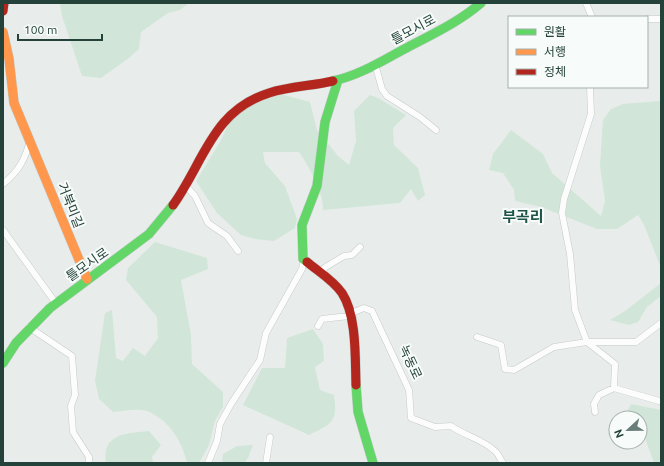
<svg xmlns="http://www.w3.org/2000/svg" width="664" height="466" font-family="Ubuntu,'Noto Sans KR',sans-serif">
<rect width="100%" height="100%" fill="#e8edeb"/>
<path fill="#d1e6d8" d="M60,3H189L180,10L168,13L141,32L139,49L129,58L101,78L82,76L62,16Z
M284,95L310,102L317,130L338,156L349,165L356,141L354,111L370,95L378,98L406,115L393,128L394,145L418,168L425,195L418,201L411,189L400,203L323,210C324,192 309,167 299,152H263L265,163L285,186L297,219L295,228L274,241L255,239L241,235L217,213L196,181L220,142L237,105L247,98Z
M660,101L661,268L644,225L638,215L617,229H597L541,207L515,201L514,190L503,173L489,170L493,154L511,130L543,154L552,173L601,216L605,201L600,166L603,120L611,109L623,104Z
M155,242L207,258L208,269L181,280L191,335L192,364L223,392V407L215,421L209,445L199,463H187C182,441 169,420 147,411C137,408 123,411 113,412L99,399L95,381L105,313L112,310L116,358L123,361L133,348L145,356L158,338L157,317L126,280L128,268Z
M661,283V296L647,307L638,322L629,325L610,320L625,311Z
M313,329L323,344L324,361L315,367L320,390L334,395C338,422 332,424 309,435L243,405L262,368H285L287,338Z
M631,404L661,410V463H654L645,438L640,432V418H627L625,416Z
M149,431L161,445L152,457L153,463H106C101,433 128,433 149,431Z
M253,445L248,458L244,463H222L223,454L237,446Z"/>
<g fill="none" stroke-linecap="round" stroke-linejoin="round">
<defs>
<path id="street" d="M586,3L592,17
M647,19H661
M375,64L382,89L387,96L420,117L436,130
M590,87L591,114L564,199L562,213L570,254L575,310L587,342L615,364L614,388L599,395L594,404L595,412
M3,184C18,172 25,160 30,141
M186,186L195,196L208,223L227,236L238,251
M3,230L55,302
M323,273L324,268L344,256L352,255L360,247
M349,314L364,308L372,311L409,390L411,418L435,427L451,426C465,436 483,439 496,452C499,455 500,459 503,463
M318,326L322,319L349,316
M29,327L72,356L75,395L71,406L73,432L89,457V463
M477,337L501,345L505,369L514,370L554,347L587,342H636L661,323
M614,388L659,401
M208,463L217,441L220,424L231,404L260,360L266,333L302,269L304,260
M266,463L270,437"/>
<path id="fast" d="M333,81C361,75 385,59 410,46C435,33 460,21 481,3
M307,262L303,259L302,225L317,186L325,122L338,80
M3,363L16,343L50,308L149,234L173,205
M356,385L358,412L373,463"/>
<path id="slow" d="M3,32L9,59L14,103L87,279"/>
<path id="jam" d="M3,11L4,3
M173,205C204,162 212,111 269,93C290,86 312,86 333,81
M307,262C319,272 333,280 342,293C357,316 355,358 356,385"/>
</defs>
<use href="#street" stroke="#c5cac8" stroke-width="7"/>
<use href="#fast" stroke="#c3cbc8" stroke-width="10"/>
<use href="#slow" stroke="#c3cbc8" stroke-width="10"/>
<use href="#jam" stroke="#c3cbc8" stroke-width="10"/>
<use href="#street" stroke="#fcfcfc" stroke-width="6"/>
<use href="#fast" stroke="#63d668" stroke-width="9"/>
<use href="#slow" stroke="#ff974d" stroke-width="9"/>
<use href="#jam" stroke="#b3261e" stroke-width="9"/>
</g>
<g text-anchor="middle" dominant-baseline="central" stroke-width="4" stroke-linejoin="round" paint-order="stroke">
<g font-size="13" fill="#24423a" stroke="#f7fbf9">
<text transform="translate(413 29) rotate(-28)">틀모시로</text>
<text transform="translate(71 205) rotate(68)">거북미길</text>
<text transform="translate(87 264) rotate(-35)">틀모시로</text>
<text transform="translate(411 362) rotate(65)">녹동로</text>
</g>
<g font-size="15" font-weight="bold" fill="#1f5548" stroke="#f7fbf9">
<text x="523" y="216">부곡리</text>
</g>
</g>
<rect width="664" height="466" fill="none" stroke="#24423a" stroke-width="8"/>
<rect x="508" y="16" width="140" height="72" fill="#f7fbf9" stroke="#a3b1ad"/>
<rect x="516" y="29" width="20" height="6" fill="#63d668" stroke="#a3b1ad"/>
<text x="544" y="36" font-size="12" fill="#24423a">원활</text>
<rect x="516" y="49" width="20" height="6" fill="#ff974d" stroke="#a3b1ad"/>
<text x="544" y="56" font-size="12" fill="#24423a">서행</text>
<rect x="516" y="69" width="20" height="6" fill="#b3261e" stroke="#a3b1ad"/>
<text x="544" y="76" font-size="12" fill="#24423a">정체</text>
<g transform="translate(628 430) rotate(248)"><circle r="19" fill="#f7fbf9" stroke="#a3b1ad"/>
<path d="M0-3L7 15L0 10L-7 15Z" fill="#697e78"/>
<text y="-6" font-size="11" font-weight="bold" text-anchor="middle" fill="#24423a">N</text>
</g>
<path d="M18 34v6h84v-6" fill="none" stroke="#24423a" stroke-width="2"/>
<text x="24" y="34" font-size="12" fill="#24423a" stroke="#f7fbf9" stroke-width="3" paint-order="stroke">100 m</text>
</svg>
